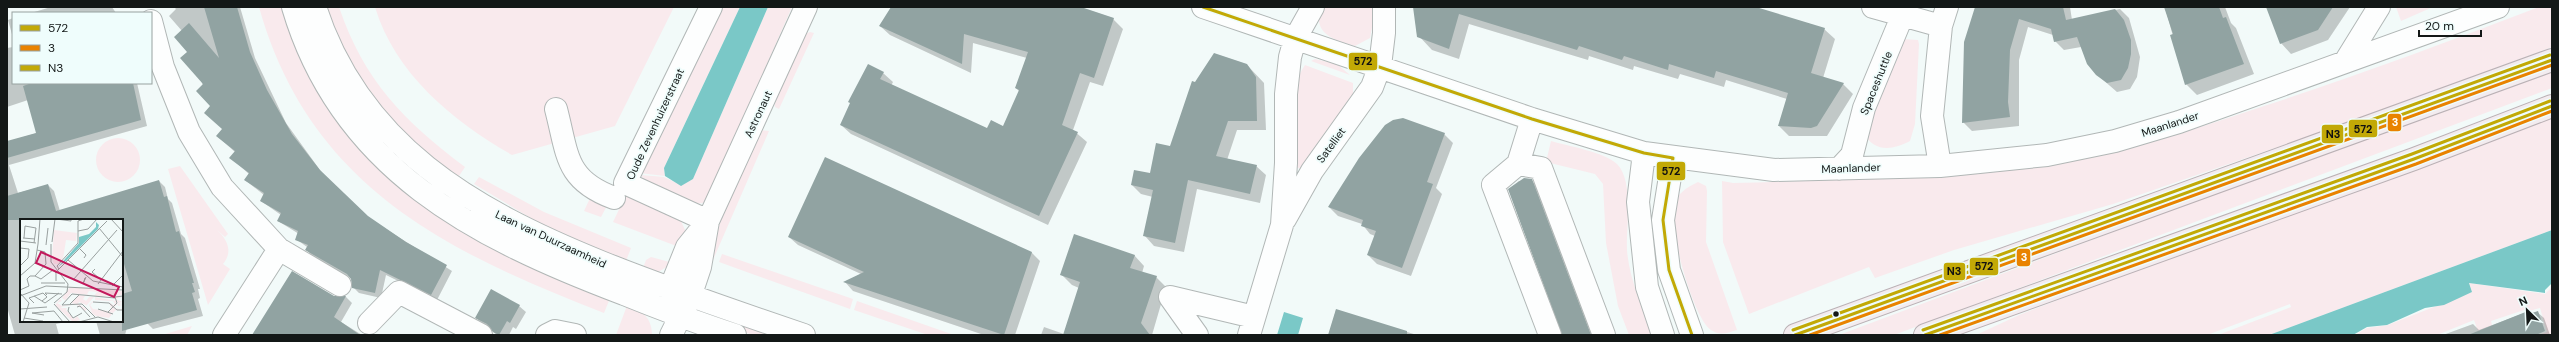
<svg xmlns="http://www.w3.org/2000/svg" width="2559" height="342" font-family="'DM Sans',sans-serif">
<rect width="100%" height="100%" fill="#f2faf9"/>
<path fill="#f9eaed" d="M259,7H286L375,159L611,296L604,313C444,251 309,185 259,7Z
M321,7H339C364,81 404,121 465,167L459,176L434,162L373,107Z
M375,7H674L615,126L512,155C454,122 395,74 375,7Z
M716,7H740L664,168L665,176L639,173Z
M768,7H792L708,198L703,203L696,204L647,184L641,175L664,177L681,185L693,179Z
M1320,7H1376L1370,38L1355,46C1333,40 1313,34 1320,7Z
M2396,7H2433L2401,21Z
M2539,7H2552V47L2382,111L2113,204L1954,250L1875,278L1869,267L1749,314L1723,242L1722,181L1733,183C1848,180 1962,176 2075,158C2139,148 2202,127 2264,106C2357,76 2447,42 2539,7Z
M810,32L814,33L779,109L775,107L774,102L805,34Z
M1903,39L1918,40L1919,44L1915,124L1910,141C1893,150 1874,153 1864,133Z
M1315,59L1337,64L1350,75L1311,61Z
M1305,65L1353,83V96L1301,169L1296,167C1295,136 1286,92 1305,65Z
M2552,67V88L1894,335H1839Z
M2552,114V230L2269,335H2218L2291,307L2290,304L2207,335H1976L2019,315L2284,213Z
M761,130L769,131L713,260L709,259L723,213Z
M96 160a22 22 0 1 1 44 0a22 22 0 1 1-44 0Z
M1551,141C1568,146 1604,152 1617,164C1634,181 1626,227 1627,250C1629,279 1643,308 1652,335H1629L1618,306L1606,243L1603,184L1595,174L1546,162Z
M180,166L228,234L225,237L217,230C228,240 233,252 223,264L230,269L208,305L168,169Z
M479,177L544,212L631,248L624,266L539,223L474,184Z
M1698,182L1706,186L1707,191L1706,242L1737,330C1727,333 1720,336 1711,330C1693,318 1669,229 1673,207C1676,194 1686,188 1698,182Z
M627,193L680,219L686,232L679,247L613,222Z
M592,194L609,202L601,217L584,211Z
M722,254L853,299L850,309L719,262Z
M651,257L673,263L655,274L641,273L646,260Z
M2469,283L2545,294L2552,287V335H2539L2547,332L2540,308L2529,311L2527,309L2491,321L2492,325L2478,331L2474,320L2437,335H2355L2367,328L2388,325L2472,292Z
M857,301L954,335H928L854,310Z
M628,303C642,312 652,317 652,335H616Z
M700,310L787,335H753L723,325L698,311Z
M192,326L187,335H162Z"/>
<path fill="#7ac8c7" d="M740,7H768L693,179L681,186L665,176L664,168Z
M2552,230V283L2545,290V293L2469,283L2472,292L2444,305L2425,308L2387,325L2367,327L2353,335H2269Z
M1284,312L1303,318L1298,335H1277Z"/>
<path fill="#0003" d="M51,7H112L116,13H31Z
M174,7H240L255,58L286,123L325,177L367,217L452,271L437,300L386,275L381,298L359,293L353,287L352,279L311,255L306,249L307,247L296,239L299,234L278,221L281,215L261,201L264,195L245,180L249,174L231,158L235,152L217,136L223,129L188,52L182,31L169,16L176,9Z
M901,7H1078L1113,19L1123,29L1103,86L1090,82L1073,130L1087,142L1048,225L851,134L841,125L883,73L893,82L891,86L988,130L1004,128L1020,92L1016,88L1027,58L973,43L971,73L890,35L880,26Z
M1414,7H1753L1824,29L1835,39L1823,78L1843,84L1853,94L1827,136H1789L1779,126L1787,99L1726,80L1724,87L1680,74L1678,79L1634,66L1633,70L1589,56L1588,60L1469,24L1459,59L1432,50L1417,34Z
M1976,7H2070L2072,20L2120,9L2129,18L2140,57L2137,77L2130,89L2117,92L2102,79L2081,47L2064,50L2055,41L2053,35L2028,27L2019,60V126L1972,131L1963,122Z
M2165,7H2225L2231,23L2236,28L2254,74L2197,95L2186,84Z
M2267,7H2350L2328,40L2291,54L2281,43Z
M13,18V38L8,20Z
M13,47V83H137L147,126L9,165L18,193L48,185L54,191L60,211L159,181L165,187L168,199L172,203L181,234L185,238L200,289H198L200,298L198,299L203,316L153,329L147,323L148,251L125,335H100L96,321H122V220H21V321H60L61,323L56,324L59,335H15L7,307V142L37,133L28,100L7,107V48Z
M1248,66L1264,83L1266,130H1237L1227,160L1256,166L1266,175L1260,203L1197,189L1184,252L1154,246L1145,236L1153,197L1141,194L1132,185L1151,174L1170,148L1196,83Z
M1444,134L1453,143L1436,188L1442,194L1411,276L1377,264L1368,255L1375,236L1370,234L1362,224L1338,216L1329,207Z
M1531,180L1542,191L1596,335H1562L1563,330L1509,189L1519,181Z
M789,237L1031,252L1040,261L1015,335H984L853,291L845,282L861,274L798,245Z
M1134,255L1144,266L1142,273L1156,277L1166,287L1152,335H1041L1044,327L1064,334L1079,288L1072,285L1062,275Z
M333,297H346L352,303L341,322L362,335H253Z
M519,306L526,312L516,329L513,327L509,335H497L476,318Z
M1336,310L1417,335H1329Z
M2527,312L2530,315L2537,312L2544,318L2550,335H2443L2473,324L2479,330Z"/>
<path fill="#91a3a2" d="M204,7H237L250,52L267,90L292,134L320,170L368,216L406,242L447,265L431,295L380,270L375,293L352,288L351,279L347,274L305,250L308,245L295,240L298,231L277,221L281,213L260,201L264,193L244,180L249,173L229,158L235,151L216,136L222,129L204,113L210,106L196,91L203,84L180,58L187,52L174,37L189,23L219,58Z
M891,7H1081L1114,18L1094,78L1080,73L1062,125L1078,132L1039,216L840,125L850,103L848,102L868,64L884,72L880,79L987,128L991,120L1003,126L1019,90L1015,88L1028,52L964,34L962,64L879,26Z
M1413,7H1756L1825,28L1811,73L1844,83L1817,126L1811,128L1778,126L1788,93L1716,71L1714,78L1669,64L1668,70L1624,56L1622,60L1579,46L1577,50L1459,14L1449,49L1417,37Z
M1975,7H2063L2066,20L2115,9L2124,20L2131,40V54L2128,68L2121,80L2107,83L2096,75L2087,64L2077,37L2054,42L2051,29L2019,19L2010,50L2008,102L2010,117L1962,123L1964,42Z
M2164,7H2219L2223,18L2226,17L2244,64L2185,85L2170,35L2173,34Z
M2266,7H2333L2318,30L2280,44Z
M1214,53L1247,64L1256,77L1257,121H1228L1216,156L1257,165L1250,194L1188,180L1175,243L1143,236L1153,190L1131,185L1134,170L1150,173L1156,143L1170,146L1192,81L1195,82Z
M32,83H133L141,120L7,158V141L36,133L23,86Z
M1403,118L1445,133L1427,182L1433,184L1402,268L1367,255L1376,231L1361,226L1363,220L1328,207L1359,158L1385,125L1393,120Z
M825,157L1032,252L1004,335L843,282L864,272L788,237Z
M1524,178L1532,179L1591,335H1562L1508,189Z
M159,180L164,197L167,196L176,232L179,231L183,245L194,283H192L195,292L192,293L197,310L122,331V294L132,291L122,257V220H7V196L48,184L56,211Z
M1074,234L1135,255L1130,268L1157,276L1141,323L1150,335H1063L1080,282L1060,275Z
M292,271L334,296H346L334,317L360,335H252Z
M491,289L520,305L510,323L507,321L499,335L493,332L487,324L475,318Z
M1336,309L1407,331V335H1328Z
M2528,311L2529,314L2538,311L2545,331L2536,335H2468Z"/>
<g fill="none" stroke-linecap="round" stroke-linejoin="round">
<defs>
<path id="minor" d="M293,7C341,170 476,238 624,294C661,309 698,323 735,335
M315,7C360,146 473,210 601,262C668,289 736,312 804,335
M1203,7L1532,119L1644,153L1774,170L1940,166L2047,155L2115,141L2179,122L2498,7
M1873,7L1941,26
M151,21L163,67L189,132L222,187L279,249L224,335
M2345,62L2379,7
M556,109C568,155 565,180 614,198
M1532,119L1518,164L1493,185L1550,335
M1644,153L1638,202L1647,287L1663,335
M1673,158L1663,220L1669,270L1692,335
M1518,164L1541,168L1604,335
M1940,166L1932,116L1941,26L1947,7
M1839,169L1852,155L1864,108L1906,7
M1285,219L1312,171L1372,87L1380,66L1384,33V7
M708,221L625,183L711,7
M279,249L340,285
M674,302L670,289L687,247L708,221L806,7
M369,323L399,292L481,335
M547,335L555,331L575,335
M671,335L690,297L700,267L708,221
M1197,335L1170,297L1254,317
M1249,335L1282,225L1286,163V94L1290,57L1295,39L1313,7"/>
<path id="major" d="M1795,335L2552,60
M1925,335L2414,159L2552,106"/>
</defs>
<use href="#minor" stroke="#b1b7b6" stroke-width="24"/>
<use href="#major" stroke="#bab1b5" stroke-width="24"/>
<use href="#minor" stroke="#fdfefe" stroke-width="22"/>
<use href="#major" stroke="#f3ecef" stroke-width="22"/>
<defs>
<path id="bus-1" d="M1203,7L1532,119L1644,153L1673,158L1663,220L1669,270L1692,335
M1795,335L2552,60
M1925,335L2414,159L2552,106"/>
<path id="bus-2" d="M1810,335L2552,65
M1940,335L2416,164L2552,111"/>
<path id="bus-3" d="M1793,330L2550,55
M1923,330L2412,154L2550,101"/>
</defs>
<use href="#bus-1" stroke="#effdfc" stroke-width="6"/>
<use href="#bus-2" stroke="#effdfc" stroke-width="6"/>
<use href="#bus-3" stroke="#effdfc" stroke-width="6"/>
<use href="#bus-1" stroke="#c2a906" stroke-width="3"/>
<use href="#bus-2" stroke="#e98300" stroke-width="3"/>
<use href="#bus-3" stroke="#c2a906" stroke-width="3"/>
</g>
<circle fill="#131817" stroke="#effdfc" stroke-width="1.5" cx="1836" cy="314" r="3.5"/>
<g text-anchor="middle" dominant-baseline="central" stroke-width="3.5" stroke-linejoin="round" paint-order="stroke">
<g font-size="11" fill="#131817" stroke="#effdfc">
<text transform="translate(1876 83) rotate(-68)">Spaceshuttle</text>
<text transform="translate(758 114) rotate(-65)">Astronaut</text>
<text transform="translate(655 124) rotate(-65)">Oude Zevenhuizerstraat</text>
<text transform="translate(2170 124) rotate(-18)">Maanlander</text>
<text transform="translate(1331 145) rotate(-54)">Satelliet</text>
<text transform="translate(1851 168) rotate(-2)">Maanlander</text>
<text transform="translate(551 239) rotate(25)">Laan van Duurzaamheid</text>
</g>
</g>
<g transform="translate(20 219)">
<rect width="103" height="103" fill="#f2faf9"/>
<path d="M34,11L57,14L56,22L46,21L43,40L38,45H34L32,39ZM50,68L103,72V76L98,77L103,78L95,80L103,83L96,84L103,85L98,86L103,87H98V85L94,88L101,91L102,88H103V91H98L93,87L96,91L93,94L88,93L92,95L89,99L76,97L73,95L66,87V86L59,83L58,85L67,90L65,92L56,85L41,88L53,103L42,89H47L46,91L54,100L57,97L60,101L53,103L36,87L49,103L35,86L40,80L42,82L37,84L42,87L56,85L51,84L59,76L65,77L63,80L66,82L69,78H74L66,87L72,93L69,86L73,82L89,83L93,86L95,85L93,82L75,81V78L95,82V78L98,77H74L77,73L69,72L67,75L69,76L51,74L44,83L45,81L42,79ZM74,82L89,83L91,89L89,92L73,90L70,86Z" fill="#f9eaed" fill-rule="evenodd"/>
<path d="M76,3L79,6L78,10L46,42L38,48L59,24V18L69,15L76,8Z" fill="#7ac8c7"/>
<path fill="none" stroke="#99a09f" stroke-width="1" d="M36,0L51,2V0M91,0L103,13M79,9L103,38M58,12L68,10L77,0M3,19L15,20M4,19L5,7L16,9L14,24M0,22L16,24M32,23L35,0M18,25L20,0M31,25V43L48,65L47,73L34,84M26,26L28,9M0,29L9,30L8,39L0,47M59,29L66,36L64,39M48,41L73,62L103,68M39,50L37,47L58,24V2L64,0M75,50L72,53L80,60M0,57L15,44L18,25M10,57H15L26,45L25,33L17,31M15,57L21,60L33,51L36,54M65,59L63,65L66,58M53,61L97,11M36,62V53L87,2M21,64H45M78,65L103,32M92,67L103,56M0,71L9,67L7,60L10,57M1,75L9,84L3,103M27,76L25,74L42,75M0,77L26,67L103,71M14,77L25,84L39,74M73,83L89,84L97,91H103M14,84L9,79L23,74L27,78L22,82M34,85L50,103M50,85L59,76M42,86L52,75L95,79M42,86L62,85L75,98M49,88L48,92L53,99L62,94M57,88L60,87L70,98M0,90L27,88M78,90L93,95M88,93L97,84L95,78L103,77M24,96L12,94L34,92L43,103M4,99L23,102M59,103L78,98L94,103"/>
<path fill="#c2185b" fill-opacity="0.15" stroke="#c2185b" stroke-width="2" d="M21,33L99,68L94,78L16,44Z"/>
<rect width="103" height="103" fill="none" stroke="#131817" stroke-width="2"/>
</g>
<g stroke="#effdfc" stroke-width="1.5">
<rect x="1348" y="52" width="30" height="19" rx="4" fill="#c2a906"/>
<rect x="2387" y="113" width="15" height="19" rx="4" fill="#e98300"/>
<rect x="2348" y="119" width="30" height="19" rx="4" fill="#c2a906"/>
<rect x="2321" y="124" width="23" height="20" rx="4" fill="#c2a906"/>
<rect x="1656" y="161" width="30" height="20" rx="4" fill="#c2a906"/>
<rect x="2016" y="248" width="15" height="19" rx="4" fill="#e98300"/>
<rect x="1969" y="257" width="30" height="19" rx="4" fill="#c2a906"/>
<rect x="1943" y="262" width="23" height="19" rx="4" fill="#c2a906"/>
</g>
<g font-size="11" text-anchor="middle" font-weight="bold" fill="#fff">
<text x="2395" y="126">3</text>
<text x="2024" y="261">3</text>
</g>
<g font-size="11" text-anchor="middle" font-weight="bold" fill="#111">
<text x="1363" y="65">572</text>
<text x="2363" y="133">572</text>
<text x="2333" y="138">N3</text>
<text x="1671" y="175">572</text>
<text x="1984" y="270">572</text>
<text x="1954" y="275">N3</text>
</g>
<rect width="2559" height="342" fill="none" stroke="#131817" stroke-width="16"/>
<rect x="12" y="12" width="140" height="72" fill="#effdfc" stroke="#97a1a0"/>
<rect x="20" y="25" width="20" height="6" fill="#c2a906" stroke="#97a1a0"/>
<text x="48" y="32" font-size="12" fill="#131817">572</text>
<rect x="20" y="45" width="20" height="6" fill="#e98300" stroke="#97a1a0"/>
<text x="48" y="52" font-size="12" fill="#131817">3</text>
<rect x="20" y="65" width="20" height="6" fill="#c2a906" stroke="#97a1a0"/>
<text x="48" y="72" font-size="12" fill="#131817">N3</text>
<g transform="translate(2527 310) rotate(336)" stroke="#effdfc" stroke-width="3" paint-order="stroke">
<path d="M0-3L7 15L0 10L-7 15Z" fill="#131817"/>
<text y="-6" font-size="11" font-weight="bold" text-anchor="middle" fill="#131817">N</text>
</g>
<path d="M2419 30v6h62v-6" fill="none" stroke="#131817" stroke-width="2"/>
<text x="2425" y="30" font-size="12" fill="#131817" stroke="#effdfc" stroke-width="3" paint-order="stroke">20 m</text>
</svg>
